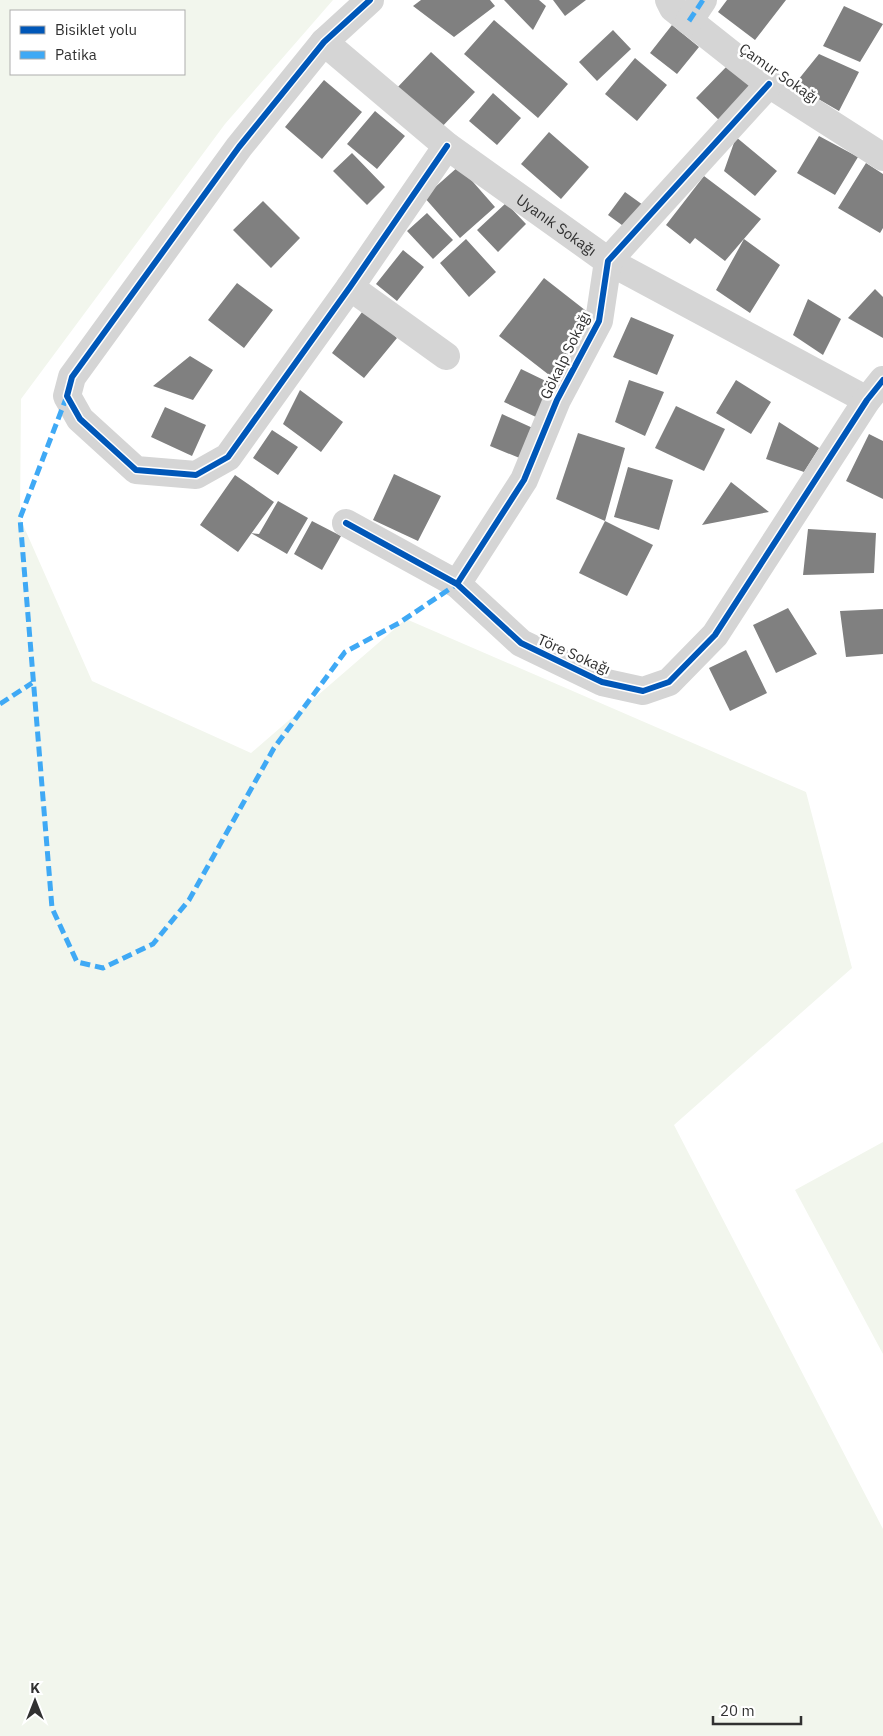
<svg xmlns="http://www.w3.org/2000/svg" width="883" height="1736" font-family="'IBM Plex Sans',sans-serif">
<rect width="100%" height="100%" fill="#fff"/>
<path fill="#f2f6ed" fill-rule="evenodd" d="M0,0H333L225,124L21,399L20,518L92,681L251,753L406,619L806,792L852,968L674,1125L883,1529V1736H0ZM184,11V74H11V11Z
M883,1142V1354L795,1190Z"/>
<path fill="#808080" d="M421,0H490L495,6L454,37L413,6Z
M504,0H539L546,6L533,30Z
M553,0H586L565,16Z
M727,0H786L755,40L718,12Z
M844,6L883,24L860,62L823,46Z
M494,20L568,84L538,118L464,54Z
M672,25L699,47L677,74L650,53Z
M613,30L631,49L597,81L579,62Z
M431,52L475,92L439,130L395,90Z
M819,54L859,72L839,111L794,85Z
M635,58L667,85L637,121L605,94Z
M730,63L762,79L721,122L696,98Z
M324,80L362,112L322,159L285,127Z
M493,93L521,118L497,145L469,121Z
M375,111L405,136L377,169L347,144Z
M549,132L589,167L561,199L521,164Z
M819,136L858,157L835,195L797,173Z
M736,137L777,171L755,196L724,171Z
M352,153L385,187L367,205L333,171Z
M866,163L883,174V228L880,233L838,208Z
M459,166L495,207L460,238L424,197Z
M704,176L761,219L725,261L695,238L690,244L666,225Z
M625,192L643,205L633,233L608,215Z
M263,201L300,238L271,268L233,230Z
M506,203L526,224L498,252L477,230Z
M427,213L453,240L433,259L407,231Z
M466,239L496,272L469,297L440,263Z
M744,239L780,265L750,313L716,290Z
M403,250L424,267L397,301L376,284Z
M544,278L599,321L553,378L499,336Z
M237,283L273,310L244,348L208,320Z
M875,289L883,297V338L848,318Z
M808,299L841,319L823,355L793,335Z
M365,308L397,338L364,378L332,353Z
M631,317L674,335L657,375L613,357Z
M190,356L213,370L193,400L153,386Z
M521,369L552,384L536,417L504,402Z
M629,380L664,392L645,436L615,422Z
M736,380L771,402L751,434L716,413Z
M300,390L343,422L321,452L283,424Z
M676,406L725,429L704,471L655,448Z
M165,407L206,425L192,456L151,437Z
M502,414L535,429L522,459L490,446Z
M779,422L819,448L804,472L766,459Z
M272,430L298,447L278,475L253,458Z
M578,433L625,448L605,521L556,499Z
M869,434L883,441V499L846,481Z
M628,467L673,480L659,530L614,517Z
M394,474L441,496L418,541L373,520Z
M235,475L274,502L238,552L200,525Z
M731,482L769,512L702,525Z
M278,501L308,518L287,554L251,533L259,534Z
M312,521L341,536L322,570L294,554Z
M605,521L653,545L627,596L579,573Z
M808,529L876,533L874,573L803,575Z
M788,608L817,654L776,673L753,625Z
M883,609V654L846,657L840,611Z
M746,650L767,693L730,711L709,668Z"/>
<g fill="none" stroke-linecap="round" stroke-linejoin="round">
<g stroke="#d5d5d5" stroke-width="28">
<path d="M370,0L324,42L239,147L72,377L67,396L80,419L136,470L196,475L228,457L350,287L447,146"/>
<path d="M669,0L673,8L769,84L883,157"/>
<path d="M689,21L703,0"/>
<path id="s1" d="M324,42L447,146L608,261L867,400"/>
<path d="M350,287L446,356"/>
<path d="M346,523L457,584L521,643L602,682L643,691L669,682L715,635L867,400L883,380"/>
<path d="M457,584L524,480L557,400L599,321L608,261L769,84"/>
</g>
<path stroke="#3fa9f5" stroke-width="5" stroke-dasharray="10 5" stroke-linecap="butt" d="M689,21L703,0
M67,396L20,518L52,908L77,962L103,968L153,944L189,900L274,748L345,652L399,623L457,584
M0,704L32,683"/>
<defs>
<path id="cycleway" d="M370,0L324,42L239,147L72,377L67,396L80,419L136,470L196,475L228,457L350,287L447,146
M346,523L457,584L521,643L602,682L643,691L669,682L715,635L867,400L883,380
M457,584L524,480L557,400L599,321L608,261L769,84"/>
</defs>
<use href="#cycleway" stroke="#fff" stroke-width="9"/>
<use href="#cycleway" stroke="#0057b8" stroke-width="6"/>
</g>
<g text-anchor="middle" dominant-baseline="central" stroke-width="5" stroke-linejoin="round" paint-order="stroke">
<g font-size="15" fill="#313131" stroke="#fff">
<text transform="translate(779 73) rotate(35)">Çamur Sokağı</text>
<text stroke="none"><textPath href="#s1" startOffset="296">Uyanık Sokağı</textPath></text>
<text transform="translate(565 355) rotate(-64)">Gökalp Sokağı</text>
<text transform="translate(574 654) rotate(24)">Töre Sokağı</text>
</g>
</g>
<rect x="10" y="10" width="175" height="65" fill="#ffffff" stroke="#adadad"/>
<rect x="20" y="26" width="25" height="8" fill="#0057b8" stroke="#adadad"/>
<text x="55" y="35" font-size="15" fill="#313131">Bisiklet yolu</text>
<rect x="20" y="51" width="25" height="8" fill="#3fa9f5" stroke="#adadad"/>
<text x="55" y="60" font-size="15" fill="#313131">Patika</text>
<g transform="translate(35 1701)" stroke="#ffffff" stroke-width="4" paint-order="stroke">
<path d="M0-4L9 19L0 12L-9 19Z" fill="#313131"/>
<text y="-8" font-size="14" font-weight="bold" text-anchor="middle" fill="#313131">K</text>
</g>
<path d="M713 1716v8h88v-8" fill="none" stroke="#313131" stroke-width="2.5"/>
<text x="720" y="1716" font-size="15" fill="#313131" stroke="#ffffff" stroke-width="4" paint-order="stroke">20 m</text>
</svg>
